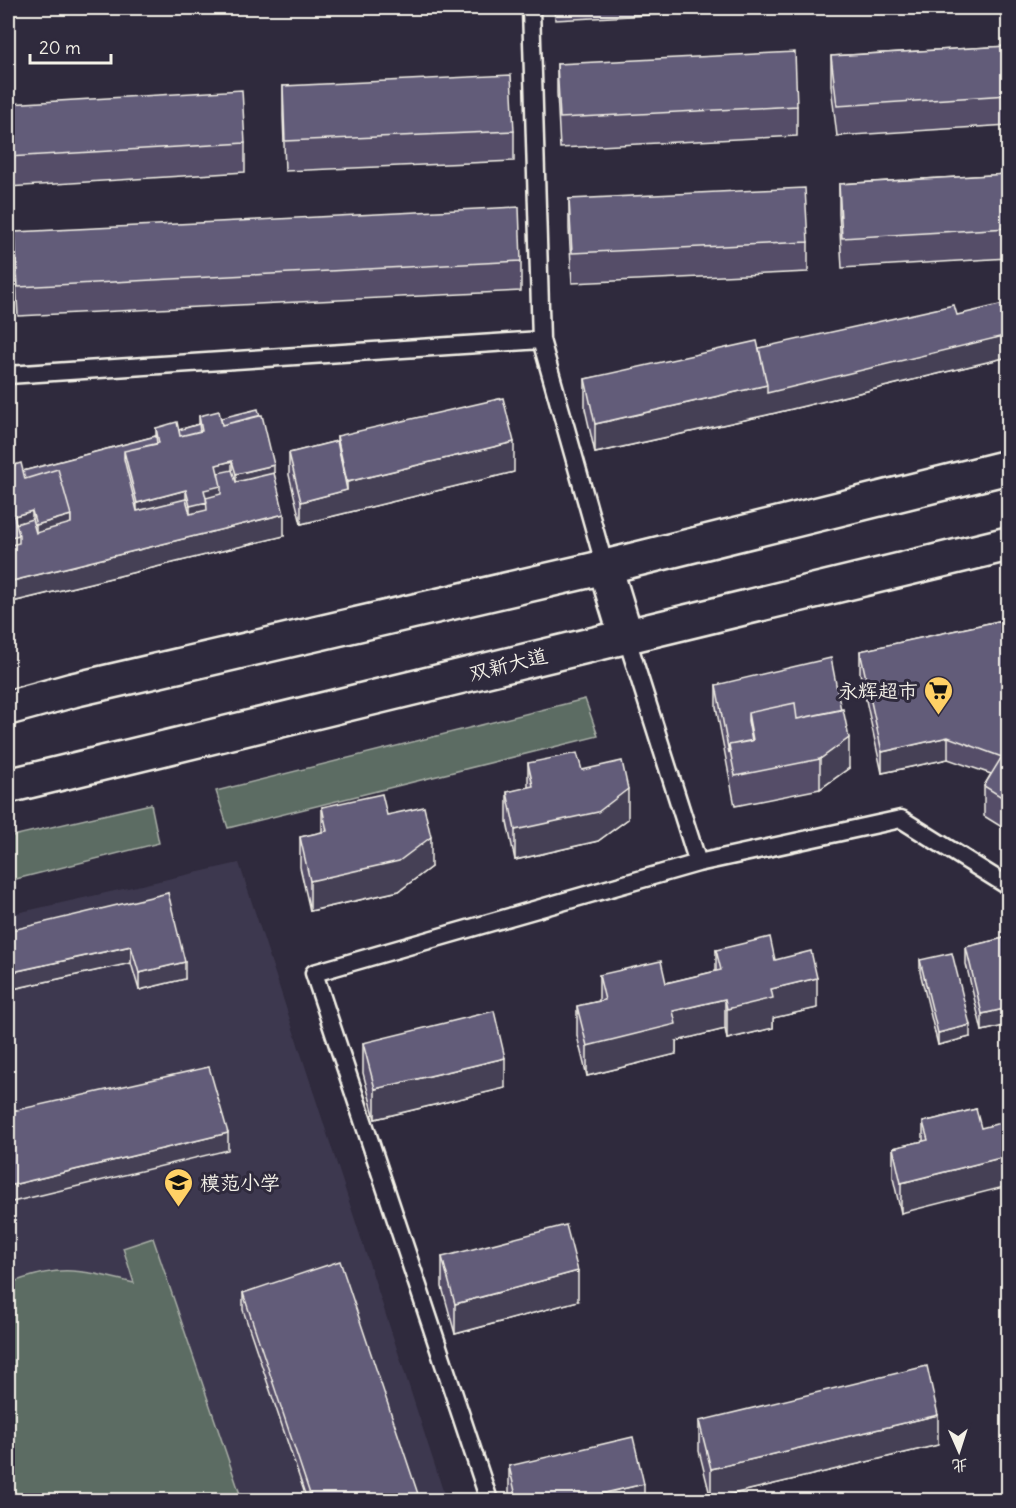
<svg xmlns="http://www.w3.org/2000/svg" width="1016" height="1508" font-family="Delius,'LXGW WenKai TC',sans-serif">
<rect width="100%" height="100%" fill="#2f2a3d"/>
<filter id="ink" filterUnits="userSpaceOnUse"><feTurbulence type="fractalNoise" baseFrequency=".0167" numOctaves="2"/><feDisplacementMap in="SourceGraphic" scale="12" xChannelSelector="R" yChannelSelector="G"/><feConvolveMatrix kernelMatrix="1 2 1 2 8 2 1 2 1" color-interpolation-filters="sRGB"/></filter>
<g filter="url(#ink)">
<path fill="#3e394f" d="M239,863L446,1500H8V915Z"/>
<path fill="#5c6c63" stroke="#a8aea6" stroke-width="1.5" d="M585,699L598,736L228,828L216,791Z
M151,804L159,843L8,881V837Z
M153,1238L242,1500H8V1284C62,1263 79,1270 134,1283L123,1248Z"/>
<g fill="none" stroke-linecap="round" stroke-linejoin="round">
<defs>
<path id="lane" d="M531,8L541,340L605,567
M8,375L541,340
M626,636L698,863L901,819L1008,886
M489,1500L314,973L698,863"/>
<path id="street" d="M605,567L626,636"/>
<path id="secondary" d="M8,708L73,690L605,567L1008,467
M8,786L1008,544"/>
</defs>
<use href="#lane" stroke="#f4f1e8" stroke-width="21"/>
<use href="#street" stroke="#f4f1e8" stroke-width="38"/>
<use href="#secondary" stroke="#f4f1e8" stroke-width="38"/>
<use href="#lane" stroke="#2f2a3d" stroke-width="16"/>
<use href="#street" stroke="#2f2a3d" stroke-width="33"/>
<use href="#secondary" stroke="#2f2a3d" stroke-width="33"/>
</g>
<path fill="#544e68" stroke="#f4f1e8" stroke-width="1.5" d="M554,8H786L555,20Z
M1008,46V125L837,136L831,86V56Z
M557,64L797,106V136L560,148L557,93Z
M283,86L514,131V161L285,171L283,116Z
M8,104L245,143V172L8,187Z
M1008,174V258L842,268L839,214V184Z
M569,199L808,242V272L572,283L569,229Z
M15,232L521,261V291L18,316L15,262Z
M957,315L1008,357L767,415L595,453L585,409V379L759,348Z
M199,416L221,418L274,473L284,536L8,603V467L23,471L156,436V428L179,430L199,424Z
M337,436L514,472L301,524L289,475V453L337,441Z
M1008,619V831L984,816V786L991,774L948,759L882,773L860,673V651Z
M716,685L849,768L820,789L735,806L716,707Z
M528,763L582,770L628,819L598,841L515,860L507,822V792L528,788Z
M322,807L387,815L431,867L399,891L310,911L300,867V837L322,832Z
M168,893L185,979L139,990L131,963L8,990Z
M1008,937V1025L982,1031L966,964V947Z
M716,950L817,1008L773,1018V1028L727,1039L725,1029L676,1041V1054L587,1076L577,1036V1006L599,1001V975L666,983L716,971Z
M920,960L970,1037L938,1045L920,972Z
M363,1043L505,1088L375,1119L363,1073Z
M976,1109L901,1213L893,1178V1148L923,1141V1122Z
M442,1257L578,1301L455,1334L442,1287Z
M243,1293L420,1500H307L243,1310Z
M699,1421L938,1445L711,1499L699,1451Z
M509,1466L644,1500H510L509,1496Z"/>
<path fill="#454055" stroke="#f4f1e8" stroke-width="1.5" d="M1008,335V357L767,415L595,453V424L767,385Z
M514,442V472L301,524V502L347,490V482Z
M232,461V491L190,536V506L204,490L216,465Z
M274,465V495L236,504V474Z
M186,490V520L137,532V503Z
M32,511V541L8,580V538L14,516Z
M284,514V536L8,603V582Z
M71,515V545L36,555V525Z
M948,737V759L882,773V752Z
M849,738V768L820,789V759Z
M628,789V819L598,841L515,860V830Z
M431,837V867L399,891L310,911V881Z
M131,946V963L8,990V973Z
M185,962V979L139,990V973Z
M817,978V1008L773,1018V1028L727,1039V1009L771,989Z
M725,999V1029L676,1041V1054L587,1076V1046L673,1011Z
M1008,1008V1025L982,1031V1014Z
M970,1025V1037L938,1045V1033Z
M505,1058V1088L375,1119V1089Z
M228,1133V1150L8,1203V1186Z
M1008,1156V1186L901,1213V1183Z
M578,1271V1301L455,1334V1304Z
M938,1415V1445L711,1499V1469Z
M644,1484V1500H574Z"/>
<path fill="#625b79" stroke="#f4f1e8" stroke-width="1.5" d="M1008,46V95L837,106L831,56Z
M795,52L797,106L560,118L557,64Z
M511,75L514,131L285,141L283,86Z
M242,90L245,143L8,157V104Z
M1008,174V228L842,238L839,184Z
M805,188L808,242L572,253L569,199Z
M519,207L521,261L18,287L15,232Z
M1008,303V335L767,393V385L759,348L954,305L957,315Z
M757,341L767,385L595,424L585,379Z
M503,398L514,442L347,482L337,436Z
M258,409L260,416L222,425L221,418Z
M219,411L222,425L262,415L274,465L236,474L232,461L216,465L221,486L204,490L207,502L190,506L186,490L137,503L124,451L159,443L156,428L177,422L180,436L202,431L199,416Z
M199,424L200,431L180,436L179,430Z
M156,436L157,444L124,451V459L137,511L186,499L190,514L207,510L206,498L221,494V486L218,473L232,470L236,482L274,473L284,514L8,582V558L9,557L8,546L19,543V535L16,524L32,519L36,533L71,523V515L58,469L25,479L23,471Z
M337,441L347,490L301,502L289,453Z
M21,463L25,479L58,469L71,515L36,525L32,511L14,516L19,535L8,538V467Z
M1008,619V752L1006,750L1002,757L948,737L882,752L860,651Z
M831,658L841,710L797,719L795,703L748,713V721L752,741L729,745V753L716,685Z
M795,703L797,719L843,709L849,738L820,759L735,776L729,745L753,740L748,713Z
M1006,750L1008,752V801L984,786Z
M577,753L582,770L622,761L628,789L598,812L515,830L507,792L533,786L528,763Z
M382,794L387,815L424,807L431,837L399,861L310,881L300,837L327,831L322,807Z
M168,893L185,962L139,973L131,946L8,973V931Z
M770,937L775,960L811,951L817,978L771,989L773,998L727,1009L725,999L673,1011L676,1024L587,1046L577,1006L605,1000L599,975L661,961L666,983L721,970L716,950Z
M1008,937V1008L982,1014L966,947Z
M952,953L970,1025L938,1033L920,960Z
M494,1011L505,1058L375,1089L363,1043Z
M209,1067L228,1133L8,1186V1112Z
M976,1109L981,1128L1008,1121V1156L901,1183L893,1148L928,1140L923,1122Z
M566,1225L578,1271L455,1304L442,1257Z
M340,1261L420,1500H312L243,1293Z
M927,1366L938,1415L711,1469L699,1421Z
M633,1437L644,1484L574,1500H517L509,1466Z"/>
</g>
<defs>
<symbol id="supermarket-pin" viewBox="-11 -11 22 30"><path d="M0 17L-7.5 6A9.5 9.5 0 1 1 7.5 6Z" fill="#ffd166" stroke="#2f2a3d"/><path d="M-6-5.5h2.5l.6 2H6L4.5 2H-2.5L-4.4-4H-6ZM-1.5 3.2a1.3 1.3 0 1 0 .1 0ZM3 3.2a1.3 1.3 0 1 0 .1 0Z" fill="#111"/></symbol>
<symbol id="school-pin" viewBox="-11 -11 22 30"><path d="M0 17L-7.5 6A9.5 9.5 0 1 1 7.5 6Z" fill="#ffd166" stroke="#2f2a3d"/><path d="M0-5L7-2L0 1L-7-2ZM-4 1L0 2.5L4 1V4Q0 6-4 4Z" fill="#111"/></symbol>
</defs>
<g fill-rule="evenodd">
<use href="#supermarket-pin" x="922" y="674" width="33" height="45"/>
<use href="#school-pin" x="162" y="1166" width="33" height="45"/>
</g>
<g text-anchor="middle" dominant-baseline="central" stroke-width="6" stroke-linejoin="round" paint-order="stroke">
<g font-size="20" fill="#f4f1e8" stroke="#2f2a3d">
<text transform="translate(508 664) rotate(-14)">双新大道</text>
</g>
<g font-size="20" fill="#f4f1e8" stroke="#2f2a3d" text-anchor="end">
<text x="918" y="690">永辉超市</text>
<text x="200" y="1182" text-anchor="start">模范小学</text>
</g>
</g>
<rect width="1016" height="1508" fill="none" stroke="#2f2a3d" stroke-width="30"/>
<rect x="15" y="15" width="986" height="1478" fill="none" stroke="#f4f1e8" stroke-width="2" filter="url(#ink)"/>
<g transform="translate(959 1451) rotate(177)" stroke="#2f2a3d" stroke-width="4.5" paint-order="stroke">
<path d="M0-4.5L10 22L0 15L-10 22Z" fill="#f4f1e8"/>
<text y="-9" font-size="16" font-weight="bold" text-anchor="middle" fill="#f4f1e8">北</text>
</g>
<path d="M30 54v9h81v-9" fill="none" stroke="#f4f1e8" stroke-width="3"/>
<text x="39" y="54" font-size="18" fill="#f4f1e8" stroke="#2f2a3d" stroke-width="4.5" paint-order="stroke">20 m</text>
</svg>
